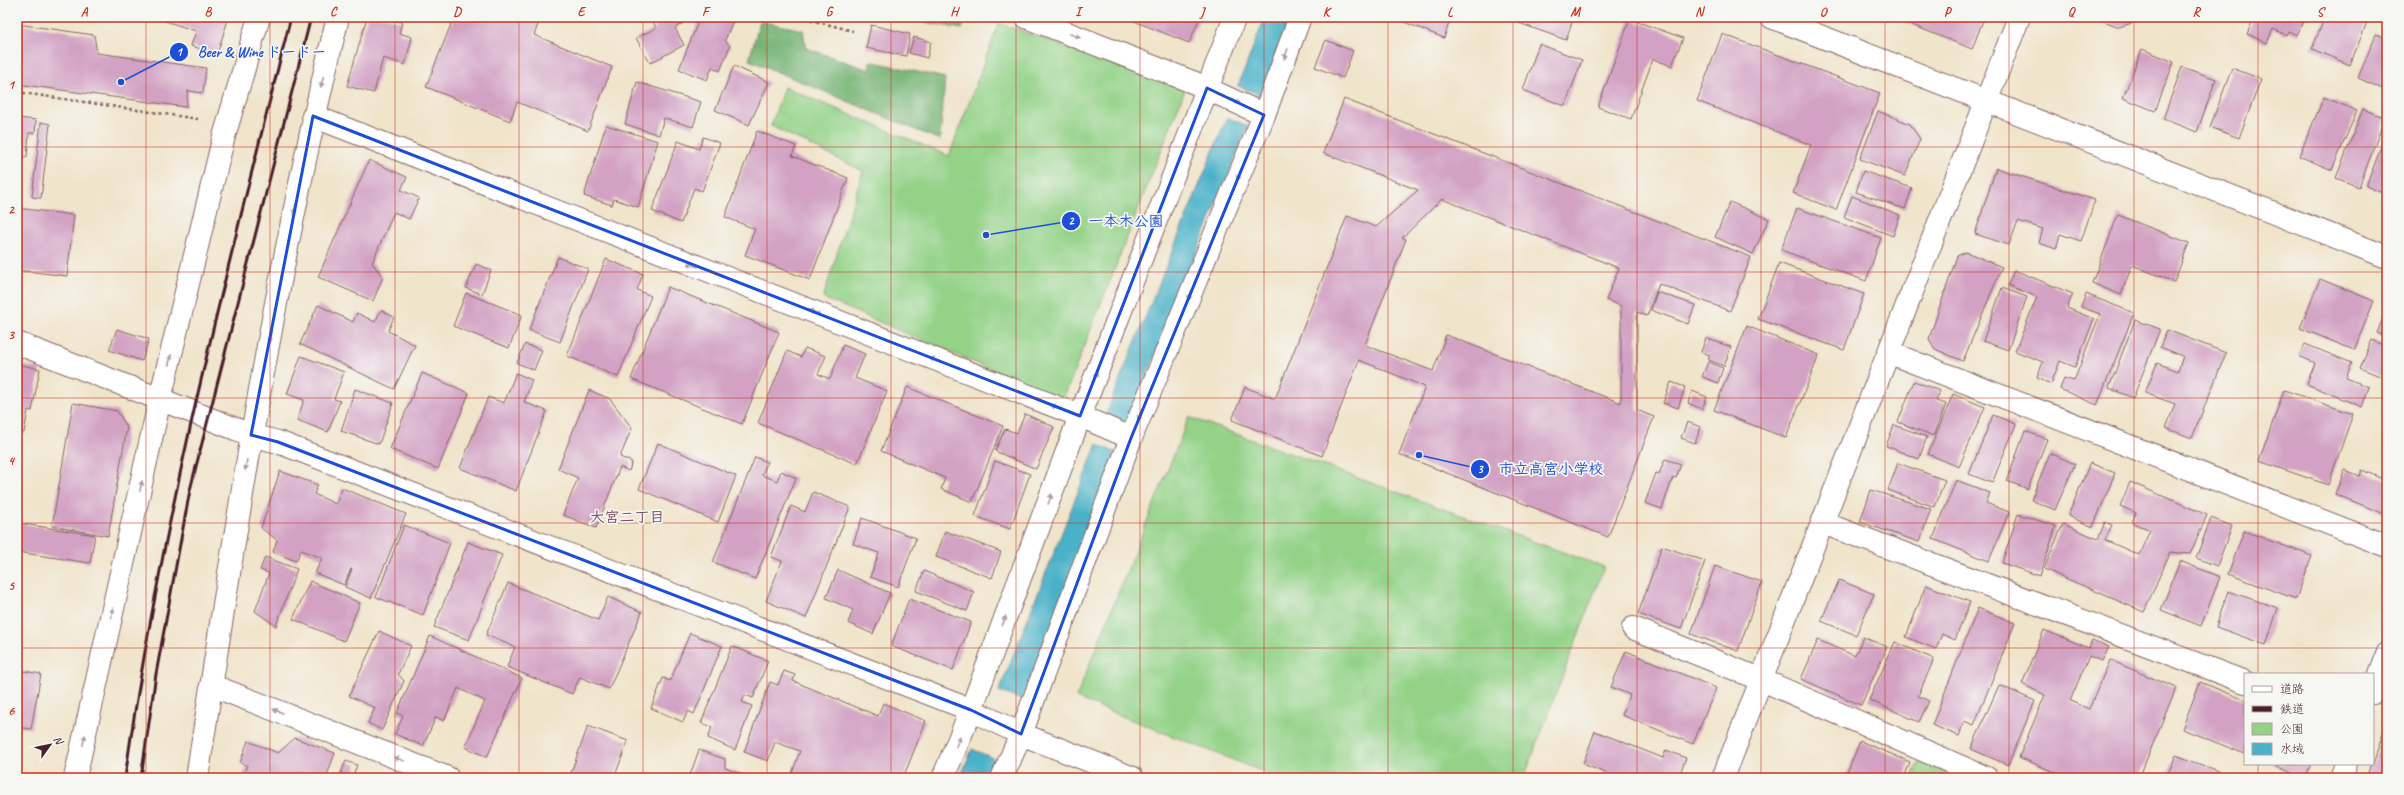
<svg xmlns="http://www.w3.org/2000/svg" width="2404" height="795" font-family="Caveat,'Klee One',sans-serif">
<rect width="100%" height="100%" fill="#f6f6f2"/>
<filter id="ink" filterUnits="userSpaceOnUse"><feTurbulence type="fractalNoise" baseFrequency=".025" numOctaves="2"/><feDisplacementMap in="SourceGraphic" scale="8" xChannelSelector="R" yChannelSelector="G"/><feConvolveMatrix kernelMatrix="1 2 1 2 8 2 1 2 1" color-interpolation-filters="sRGB"/></filter>
<filter id="wash" filterUnits="userSpaceOnUse"><feTurbulence type="fractalNoise" baseFrequency=".012" numOctaves="4" result="noise"/><feDisplacementMap in="SourceGraphic" scale="16" xChannelSelector="R" yChannelSelector="G"/><feGaussianBlur stdDeviation="0.9" result="paint"/><feColorMatrix in="noise" values="0 0 0 0 0 0 0 0 0 0 0 0 0 0 0 0 0 1.4 0 .05"/><feComposite in="paint" operator="in"/></filter>
<g filter="url(#wash)">
<rect width="100%" height="100%" fill="#f0e4ca"/>
<path fill="#93d287" stroke="#6e7859" d="M999,23L1185,90L1063,400L823,298L863,171L771,126L784,87L949,156Z
M1189,417L1604,567L1524,778H1279L1076,698Z
M1919,762L1961,778H1913Z"/>
<path fill="#76b474" stroke="#606a50" d="M898,17H967L962,29Z
M760,21L803,30L806,48L869,70L870,61L945,78L940,140L749,60Z"/>
<path fill="#49b1c8" stroke="#4a687a" d="M1265,17H1292L1261,95L1238,86Z
M1227,117L1248,126L1127,425L1105,416Z
M1097,444L1119,454L1022,700L999,691Z
M972,749L995,759L987,778H960Z"/>
<g id="blocks">
<path fill="#d2a1c3" fill-rule="evenodd" d="M129,17H141L140,21Z
M153,17H229L217,54L191,46L196,31Z
M367,17H386L402,22L399,33L412,37L405,65L383,58L374,93L347,86Z
M454,17H541L534,35L612,67L588,131L517,102L510,121L426,87Z
M651,17H688L689,19L675,28L684,45L650,63L636,38L656,28Z
M700,17L734,18L725,40L730,46L720,71L712,67L707,80L679,69Z
M1130,17H1200L1189,43L1129,19Z
M1406,17H1451L1444,38L1404,22Z
M1522,17H1574L1566,40L1519,23Z
M1892,17H1980L1984,18L1972,49Z
M2094,17H2135L2132,23L2119,27Z
M2254,17H2305L2297,35L2288,31L2286,35L2273,29L2267,43L2247,34Z
M2325,17H2369L2350,65L2312,49Z
M1630,19L1683,38L1672,66L1653,59L1631,119L1598,107Z
M17,24L94,35L97,53L206,68L203,93L188,91L186,107L17,84Z
M871,25L910,34L906,56L866,48Z
M1722,34L1880,93L1836,210L1793,193L1811,145L1697,101Z
M2376,34L2387,39V91L2358,78Z
M914,37L931,42L927,58L909,53Z
M1326,40L1353,51L1343,78L1315,67Z
M1539,44L1582,60L1565,106L1523,90Z
M2142,49L2174,62L2155,111L2123,98Z
M734,66L769,82L749,125L715,110Z
M2182,67L2216,79L2197,132L2163,119Z
M2232,68L2261,79L2239,138L2210,127Z
M637,82L701,102L693,127L664,118L659,135L625,124Z
M2324,97L2357,111L2332,170L2299,156Z
M1344,99L1751,257L1730,311L1659,284L1647,316L1637,312V410L1654,417L1608,537L1399,454L1425,387L1359,360L1322,456L1232,420L1245,387L1275,399L1347,216L1376,227L1418,190L1323,153ZM1442,199L1619,268L1606,300L1621,306V403L1446,335L1433,371L1365,345L1406,239L1402,238Z
M2363,109L2385,118L2359,187L2336,178Z
M1878,111L1910,124L1920,139L1905,176L1860,159Z
M17,118L36,120L35,133H29L27,157L17,156Z
M41,122L50,124L41,198L32,197Z
M606,125L658,141L638,207L614,199L612,205L584,196Z
M757,131L796,146L792,156L848,178L810,280L745,255L755,229L725,217Z
M2387,132V195L2366,186Z
M703,137L720,143L702,191L694,188L681,223L652,211L678,141L699,149Z
M369,160L407,177L401,190L419,198L409,219L394,212L372,263L383,277L373,301L318,277Z
M1996,168L2095,200L2081,241L2060,234L2056,249L2039,243L2043,229L2018,221L2009,245L1975,234Z
M1863,171L1912,188L1905,209L1856,192Z
M1852,196L1900,215L1893,236L1844,217Z
M1730,202L1769,219L1753,254L1715,237Z
M17,208L74,215L67,276L17,270Z
M1797,208L1881,238L1866,281L1781,250Z
M2118,215L2189,243L2174,282L2132,265L2121,295L2092,283Z
M1966,252L2002,267L1963,361L1935,349L1929,339L1957,256Z
M558,257L588,269L560,342L529,330Z
M606,259L643,274L637,290L651,296L618,377L567,356Z
M1779,263L1864,294L1844,350L1758,319Z
M476,264L491,270L482,294L466,288Z
M2014,270L2073,294L2067,308L2094,319L2075,367L2060,361L2051,384L2037,378L2043,362L2015,351L2037,297L2008,285Z
M2320,279L2374,301L2354,350L2300,328Z
M668,287L779,332L742,424L631,379Z
M2002,288L2027,297L2008,350L1983,341Z
M1657,292L1695,305L1688,324L1651,310Z
M466,293L522,315L509,348L453,326Z
M2086,294L2134,313L2097,405L2060,389L2064,378L2074,381L2100,314L2081,307Z
M318,305L353,322L357,313L375,322L381,310L394,317L388,331L415,345L394,389L300,344Z
M2387,308V337L2377,333Z
M2135,320L2160,329L2133,398L2109,388Z
M1747,326L1819,355L1786,438L1714,410Z
M117,329L149,339L142,361L109,350Z
M2167,330L2226,353L2192,438L2166,428L2175,404L2145,393L2157,363L2178,371L2183,356L2160,347Z
M1706,338L1731,347L1724,366L1708,360L1710,355L1701,352Z
M2372,340L2387,347V379L2360,368Z
M525,344L542,350L534,370L517,363Z
M2305,344L2352,363L2346,378L2369,387L2362,407L2307,384L2315,363L2299,356Z
M843,345L865,354L855,378L887,391L857,464L758,423L787,351L801,357L805,348L826,356L818,374L830,379Z
M301,356L344,372L334,399L340,401L328,432L297,420L304,400L287,394Z
M1708,362L1723,368L1718,383L1702,377Z
M17,364L40,369L32,411L28,410L24,433L17,431Z
M422,373L469,393L438,469L390,449Z
M516,373L532,380L524,402L547,411L516,491L460,468L488,397L504,403Z
M1914,381L1940,391L1936,401L1946,404L1934,436L1898,422Z
M1671,382L1685,387L1678,408L1663,403Z
M907,387L1003,426L972,502L941,489L945,478L881,451Z
M355,389L393,403L379,444L341,431Z
M589,390L610,399L632,428L620,457L632,462L629,471L620,467L596,528L563,515L578,478L558,469Z
M2284,390L2353,414L2328,485L2259,461Z
M1692,391L1707,397L1702,409L1688,403Z
M1953,394L1985,407L1959,467L1928,454Z
M73,403L117,411L127,427L108,536L52,526Z
M1025,414L1054,427L1036,469L995,451L1005,429L1017,433Z
M1993,415L2016,424L1992,483L1969,474Z
M1687,422L1701,427L1695,443L1681,438Z
M1894,425L1927,437L1919,459L1886,446Z
M2025,431L2047,439L2028,489L2007,481Z
M658,443L736,476L718,522L639,489Z
M2050,453L2075,464L2055,510L2031,500Z
M755,457L767,462L762,475L777,481L781,471L796,478L755,579L713,562Z
M1665,459L1681,464L1676,478L1673,477L1662,509L1645,503L1656,473L1659,474Z
M995,461L1030,474L1010,529L975,516Z
M1898,463L1945,480L1935,507L1888,490Z
M2090,463L2115,473L2093,527L2068,516Z
M2345,470L2360,476L2362,470L2387,481V515L2335,494Z
M280,471L318,485L314,494L336,504L342,488L406,514L371,598L345,587L352,569H351L344,585L315,573L322,558L301,550L296,561L273,552L277,540L261,528Z
M1956,480L1990,493L1986,503L2009,512L1989,561L1933,539Z
M2130,482L2207,515L2190,554L2170,552L2144,612L2044,569L2063,524L2098,539L2105,522L2112,525L2105,540L2139,555L2150,530L2132,522L2136,513L2120,506Z
M1871,490L1931,509L1919,542L1860,522Z
M813,492L850,507L806,618L766,601L782,561L771,557L791,506L805,512Z
M2018,514L2056,526L2040,576L2002,563Z
M862,518L916,538L898,587L870,577L879,553L853,544Z
M2211,518L2232,526L2217,566L2196,558Z
M17,523L95,535L90,563L17,552Z
M404,525L450,543L423,615L376,597Z
M945,531L1001,552L992,578L936,557Z
M2244,531L2312,556L2296,599L2228,574Z
M468,542L502,555L469,640L434,627Z
M1662,546L1705,561L1681,629L1638,614Z
M265,557L297,569L276,626L255,611L269,573L260,570Z
M2180,561L2220,577L2201,626L2161,610Z
M1715,566L1762,582L1738,651L1691,634Z
M838,570L890,593L873,634L848,623L853,610L826,598Z
M924,571L974,592L967,611L916,591Z
M1839,580L1874,594L1856,635L1821,621Z
M310,581L360,603L344,641L293,619Z
M508,583L598,620L608,597L642,612L609,689L580,677L572,694L507,667L515,647L486,635Z
M1926,585L1970,602L1955,640L1942,634L1936,649L1906,637Z
M2228,591L2278,608L2266,645L2216,627Z
M909,599L971,622L953,670L891,646Z
M1978,608L2015,623L1974,725L1964,721L1959,736L1932,725Z
M2044,630L2089,648L2092,640L2109,647L2102,661L2089,656L2070,701L2089,709L2110,660L2176,688L2139,778H2068L2019,757L2045,695L2022,684Z
M379,631L411,646L398,674L404,681L382,730L368,723L375,708L349,696Z
M690,633L722,646L694,714L688,711L683,722L651,708L663,678L670,681Z
M430,636L522,678L487,757L465,747L485,701L458,688L444,721L436,717L423,746L395,734L403,716L397,713Z
M1863,637L1887,647L1861,705L1801,679L1818,640L1855,656Z
M1895,642L1934,659L1918,696L1929,701L1919,722L1869,700Z
M732,646L768,661L753,698L745,695L742,702L752,706L735,750L708,738L712,727L701,723Z
M1626,651L1716,688L1693,744L1622,715L1630,695L1611,687Z
M17,670L41,674L31,729L17,727Z
M784,671L795,675L793,681L878,716L883,703L926,721L903,778H843L833,774L831,778H796L791,776L800,751L775,742L768,761L744,752L770,682L778,685Z
M2200,682L2245,700V754L2182,729Z
M1999,685L2035,701L2008,765L1971,749Z
M2387,721V778H2366L2371,764H2373Z
M588,726L628,741L614,778H569Z
M1595,731L1663,758L1666,750L1686,758L1678,778H1618L1583,764Z
M295,738L335,753L326,778H242L247,765L240,763L248,741L278,753Z
M1860,741L1910,762L1904,778H1845Z
M699,750L725,759V768L752,778H689Z
M2176,755L2220,772L2218,778H2166Z
M346,761L357,765L352,778H339Z
M2270,764H2311L2305,778Z"/>
</g>
</g>
<g filter="url(#ink)">
<use href="#blocks" fill-opacity="0" stroke="#846463" stroke-width="1"/>
<g fill="none" stroke-linecap="round" stroke-linejoin="round">
<defs>
<path id="minor" d="M1026,17L1195,83L1264,115
M1771,17L2387,257
M313,116L1080,416L1131,438
M17,343L251,435L278,442L971,710L1021,734L1133,778
M1890,353L2387,546
M1823,523L2245,682
M1633,628L1762,680L1987,778
M211,685L448,778
M2373,693L2387,655
M75,778L160,399L223,140L259,17
M197,778C236,523 276,268 338,17
M943,778L971,710L1080,416L1235,17
M1002,778L1021,734L1131,438L1264,115L1300,17
M1723,778L2019,17
M2341,778L2346,764"/>
</defs>
<use href="#minor" stroke="#846463" stroke-width="24"/>
<path stroke="#846463" stroke-width="2.5" stroke-dasharray="3 3" stroke-linecap="butt" d="M799,17L853,31
M17,92L198,119"/>
<use href="#minor" stroke="#fff" stroke-width="22"/>
<path stroke="#4a1f2b" stroke-width="3" d="M125,778C161,520 227,269 291,17
M141,778L156,674L190,490L311,17"/>
</g>
<defs><path id="oneway-solid" d="M-6-.8H1V-3.2L6.5 0L1 3.2V.8H-6Z"/></defs>
<g fill="#ae9aa0">
<use href="#oneway-solid" transform="translate(1075 36) rotate(21)"/>
<use href="#oneway-solid" transform="translate(1286 54) rotate(110)"/>
<use href="#oneway-solid" transform="translate(322 82) rotate(104)"/>
<use href="#oneway-solid" transform="translate(1235 101) rotate(25)"/>
<use href="#oneway-solid" transform="translate(1239 175) rotate(112)"/>
<use href="#oneway-solid" transform="translate(295 209) rotate(101)"/>
<use href="#oneway-solid" transform="translate(693 265) rotate(-159)"/>
<use href="#oneway-solid" transform="translate(1190 295) rotate(112)"/>
<use href="#oneway-solid" transform="translate(814 312) rotate(-159)"/>
<use href="#oneway-solid" transform="translate(270 337) rotate(101)"/>
<use href="#oneway-solid" transform="translate(170 360) rotate(-76)"/>
<use href="#oneway-solid" transform="translate(935 360) rotate(-159)"/>
<use href="#oneway-solid" transform="translate(1095 377) rotate(-69)"/>
<use href="#oneway-solid" transform="translate(1056 407) rotate(-159)"/>
<use href="#oneway-solid" transform="translate(1140 415) rotate(112)"/>
<use href="#oneway-solid" transform="translate(246 465) rotate(99)"/>
<use href="#oneway-solid" transform="translate(141 486) rotate(-77)"/>
<use href="#oneway-solid" transform="translate(1050 499) rotate(-70)"/>
<use href="#oneway-solid" transform="translate(112 613) rotate(-77)"/>
<use href="#oneway-solid" transform="translate(1004 621) rotate(-70)"/>
<use href="#oneway-solid" transform="translate(278 711) rotate(-159)"/>
<use href="#oneway-solid" transform="translate(84 740) rotate(-77)"/>
<use href="#oneway-solid" transform="translate(958 742) rotate(-67)"/>
<use href="#oneway-solid" transform="translate(399 759) rotate(-159)"/>
</g>
</g>
<path fill="none" stroke="#1d4ed8" stroke-width="3" stroke-linejoin="round" d="M1207,88L1264,115L1131,438L1021,734L971,710L278,442L251,435L313,116L1080,416Z"/>
<path fill="none" stroke="#c8321e" stroke-width="1" stroke-opacity="0.55" d="M146,17V778M270,17V778M395,17V778M519,17V778M643,17V778M767,17V778M891,17V778M1016,17V778M1140,17V778M1264,17V778M1388,17V778M1513,17V778M1637,17V778M1761,17V778M1885,17V778M2009,17V778M2134,17V778M2258,17V674M17,147H2387M17,272H2387M17,398H2387M17,523H2387M17,648H2387M2258,764V778"/>
<g text-anchor="middle" dominant-baseline="central" stroke-width="3.5" stroke-linejoin="round" paint-order="stroke">
<g font-size="15" font-weight="bold" fill="#7a4c60" stroke="#f6f6f2">
<text x="627" y="517">大宮二丁目</text>
</g>
</g>
<path fill="none" stroke="#1d4ed8" stroke-width="1.5" d="M121 82L179 52M986 235L1071 221M1419 455L1480 469"/>
<g fill="#1d4ed8" stroke="#f6f6f2" stroke-width="1.5">
<circle cx="121" cy="82" r="4"/>
<circle cx="986" cy="235" r="4"/>
<circle cx="1419" cy="455" r="4"/>
<circle cx="179" cy="52" r="10"/>
<circle cx="1071" cy="221" r="10"/>
<circle cx="1480" cy="469" r="10"/>
</g>
<g font-size="12" text-anchor="middle" font-weight="bold" fill="#fff">
<text x="179" y="56">1</text>
<text x="1071" y="225">2</text>
<text x="1480" y="473">3</text>
</g>
<g font-size="15" text-anchor="middle" font-weight="bold" fill="#1d4ed8" stroke="#f6f6f2" stroke-width="3.5" stroke-linejoin="round" paint-order="stroke">
<text x="262" y="57">Beer &amp; Wine ドードー</text>
<text x="1126" y="226">一本木公園</text>
<text x="1551" y="474">市立高宮小学校</text>
</g>
<rect width="2404" height="795" fill="none" stroke="#f6f6f2" stroke-width="44"/>
<rect x="2244" y="673" width="130" height="92" fill="#f6f6f2" stroke="#b1a0a2"/>
<rect x="2252" y="686" width="20" height="6" fill="#ffffff" stroke="#b1a0a2"/>
<text x="2280" y="693" font-size="12" fill="#4a1f2b">道路</text>
<rect x="2252" y="706" width="20" height="6" fill="#4a1f2b" stroke="#b1a0a2"/>
<text x="2280" y="713" font-size="12" fill="#4a1f2b">鉄道</text>
<rect x="2252" y="723" width="20" height="12" fill="#93d287" stroke="#b1a0a2"/>
<text x="2280" y="733" font-size="12" fill="#4a1f2b">公園</text>
<rect x="2252" y="743" width="20" height="12" fill="#49b1c8" stroke="#b1a0a2"/>
<text x="2280" y="753" font-size="12" fill="#4a1f2b">水域</text>
<g transform="translate(50 745) rotate(57)" stroke="#f6f6f2" stroke-width="3" paint-order="stroke">
<path d="M0-3L7 15L0 10L-7 15Z" fill="#4a1f2b"/>
<text y="-6" font-size="11" font-weight="bold" text-anchor="middle" fill="#4a1f2b">N</text>
</g>
<rect x="22" y="22" width="2360" height="751" fill="none" stroke="#c8321e" stroke-width="1.5"/>
<g font-size="13" text-anchor="middle" font-weight="bold" fill="#c8321e">
<text x="84" y="16">A</text>
<text x="208" y="16">B</text>
<text x="333" y="16">C</text>
<text x="457" y="16">D</text>
<text x="581" y="16">E</text>
<text x="705" y="16">F</text>
<text x="829" y="16">G</text>
<text x="954" y="16">H</text>
<text x="1078" y="16">I</text>
<text x="1202" y="16">J</text>
<text x="1326" y="16">K</text>
<text x="1450" y="16">L</text>
<text x="1575" y="16">M</text>
<text x="1699" y="16">N</text>
<text x="1823" y="16">O</text>
<text x="1947" y="16">P</text>
<text x="2071" y="16">Q</text>
<text x="2196" y="16">R</text>
<text x="2320" y="16">S</text>
<text x="11" y="89">1</text>
<text x="11" y="214">2</text>
<text x="11" y="339">3</text>
<text x="11" y="465">4</text>
<text x="11" y="590">5</text>
<text x="11" y="715">6</text>
</g>
</svg>
